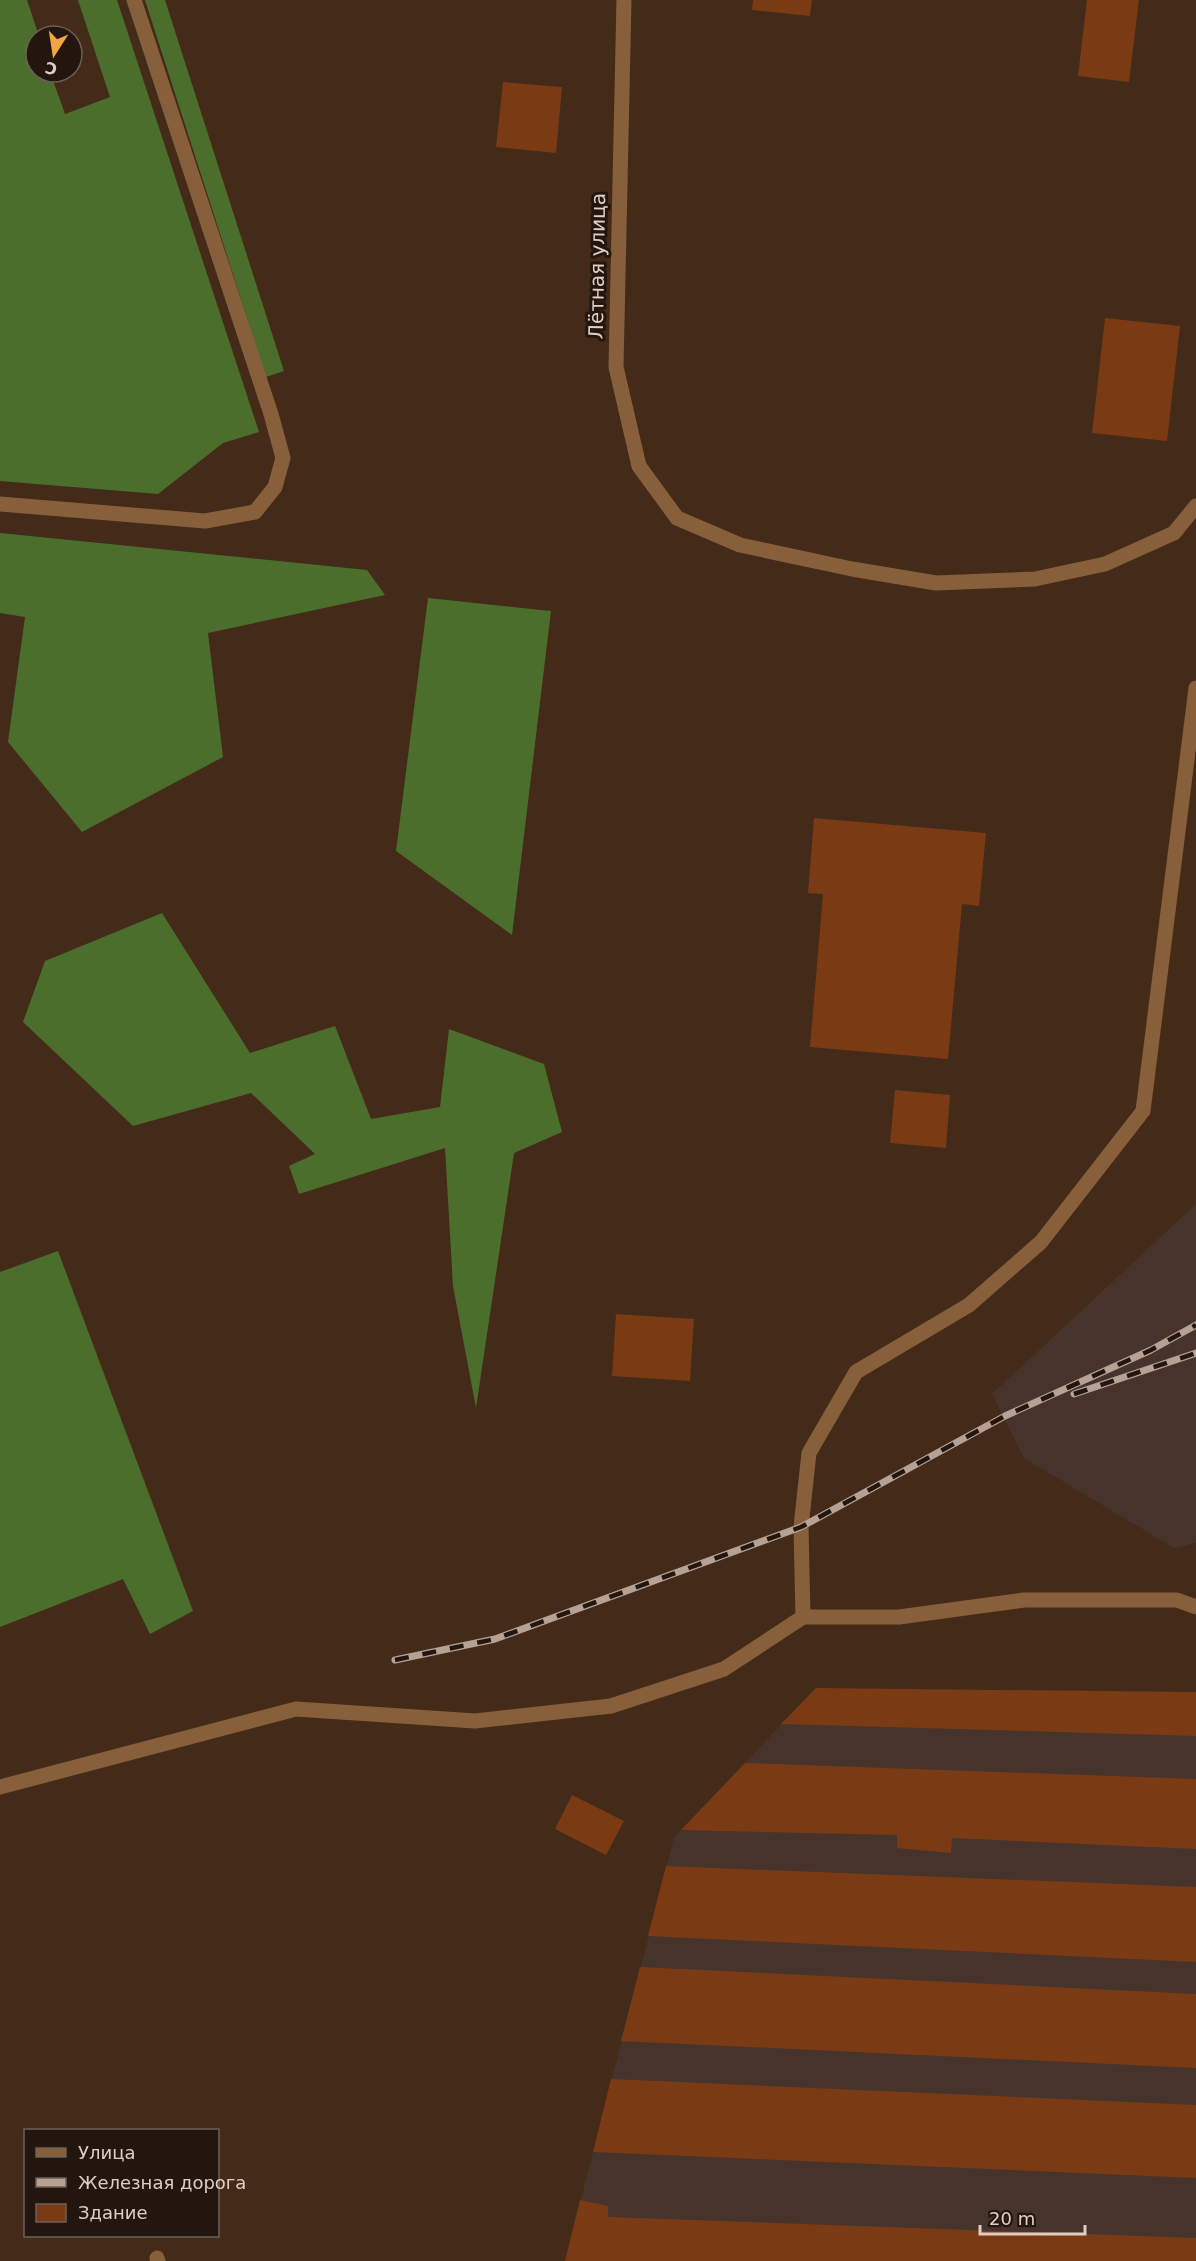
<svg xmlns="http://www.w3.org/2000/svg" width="1196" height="2261" font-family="'DejaVu Sans',sans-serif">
<rect width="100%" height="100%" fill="#442a19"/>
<path fill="#46342c" d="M1196,1204V1543L1174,1548L1024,1458L992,1394Z
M816,1688L1196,1702V2261H565L674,1838Z"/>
<path fill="#4c6e2c" d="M0,0H27L39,36H36V72H50L65,114L110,97L78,0H117L259,432L223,443L158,494L0,481Z
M145,0H165L284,371L266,377Z
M0,533L367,570L385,595L208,633L223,757L82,832L8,742L25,617L0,613Z
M428,598L551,611L512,935L396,851Z
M162,913L250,1053L335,1026L371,1119L440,1107L449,1029L544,1064L562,1132L514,1153L476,1408L453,1286L445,1148L299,1194L289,1166L315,1154L251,1093L133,1126L23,1022L45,961Z
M58,1251L193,1611L150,1634L123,1579L0,1627V1272Z"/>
<path fill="#7a3a14" d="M753,0H812L810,16L752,10Z
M1087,0H1139L1129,82L1078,76Z
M503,82L562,87L556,153L496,147Z
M1105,318L1180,326L1167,441L1092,433Z
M814,818L986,833L979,906L962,904L948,1059L810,1047L823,894L808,893Z
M895,1090L950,1095L946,1148L890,1143Z
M616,1314L694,1319L690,1381L612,1376Z
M816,1688L1196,1692V1736L781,1724Z
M745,1763L1196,1779V1849L952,1838L951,1853L897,1848V1835L681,1830Z
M572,1795L624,1821L606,1855L555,1829Z
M666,1866L1196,1887V1962L648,1936Z
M640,1967L1196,1994V2068L621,2041Z
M611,2079L1196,2105V2178L593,2152Z
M580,2200L608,2206V2217L1196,2238V2261H565Z"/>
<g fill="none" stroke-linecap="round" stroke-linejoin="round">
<path stroke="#87603b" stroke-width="15" d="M624,0L616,367L639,466L677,518L740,545L852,569L936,583L1035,579L1105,564L1174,533L1196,506
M0,504L205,521L255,512L275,487L283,458L271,414L134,0
M803,1617L801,1527L809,1453L856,1372L969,1305L1041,1242L1143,1111L1196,688
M0,1787L296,1709L475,1721L611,1706L724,1669L803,1617H899L1024,1600H1177L1196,1607
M157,2258L158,2261"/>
<defs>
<path id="rail" d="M1074,1394L1196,1353
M395,1660L495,1639L801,1527L1005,1416L1151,1350L1196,1325"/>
</defs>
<use href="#rail" stroke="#b6a195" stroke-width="7"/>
<use href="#rail" stroke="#22160e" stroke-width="4.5" stroke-dasharray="14" stroke-linecap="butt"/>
</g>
<g text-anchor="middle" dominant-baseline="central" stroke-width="6" stroke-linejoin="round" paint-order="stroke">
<g font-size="20" fill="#e0cec4" stroke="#22160e">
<text transform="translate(597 266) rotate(-89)">Лётная улица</text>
</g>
</g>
<rect x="24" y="2129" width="195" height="108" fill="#22160e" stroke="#6e6057" stroke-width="1.5"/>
<rect x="36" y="2148" width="30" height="9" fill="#87603b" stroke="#6e6057" stroke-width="1.5"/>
<text x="78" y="2159" font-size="18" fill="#e0cec4">Улица</text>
<rect x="36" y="2178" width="30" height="9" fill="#b6a195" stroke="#6e6057" stroke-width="1.5"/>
<text x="78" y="2189" font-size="18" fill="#e0cec4">Железная дорога</text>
<rect x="36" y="2204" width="30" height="18" fill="#7a3a14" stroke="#6e6057" stroke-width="1.5"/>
<text x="78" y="2219" font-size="18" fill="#e0cec4">Здание</text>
<g transform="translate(54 54) rotate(192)"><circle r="28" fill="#22160e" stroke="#6e6057" stroke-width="1.5"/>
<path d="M0-4.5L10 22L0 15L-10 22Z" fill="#f2a542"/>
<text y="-9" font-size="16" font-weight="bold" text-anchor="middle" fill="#e0cec4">С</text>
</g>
<path d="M980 2225v9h105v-9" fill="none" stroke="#e0cec4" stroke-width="3"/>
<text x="989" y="2225" font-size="18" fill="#e0cec4" stroke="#22160e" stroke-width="4.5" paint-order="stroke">20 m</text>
</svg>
